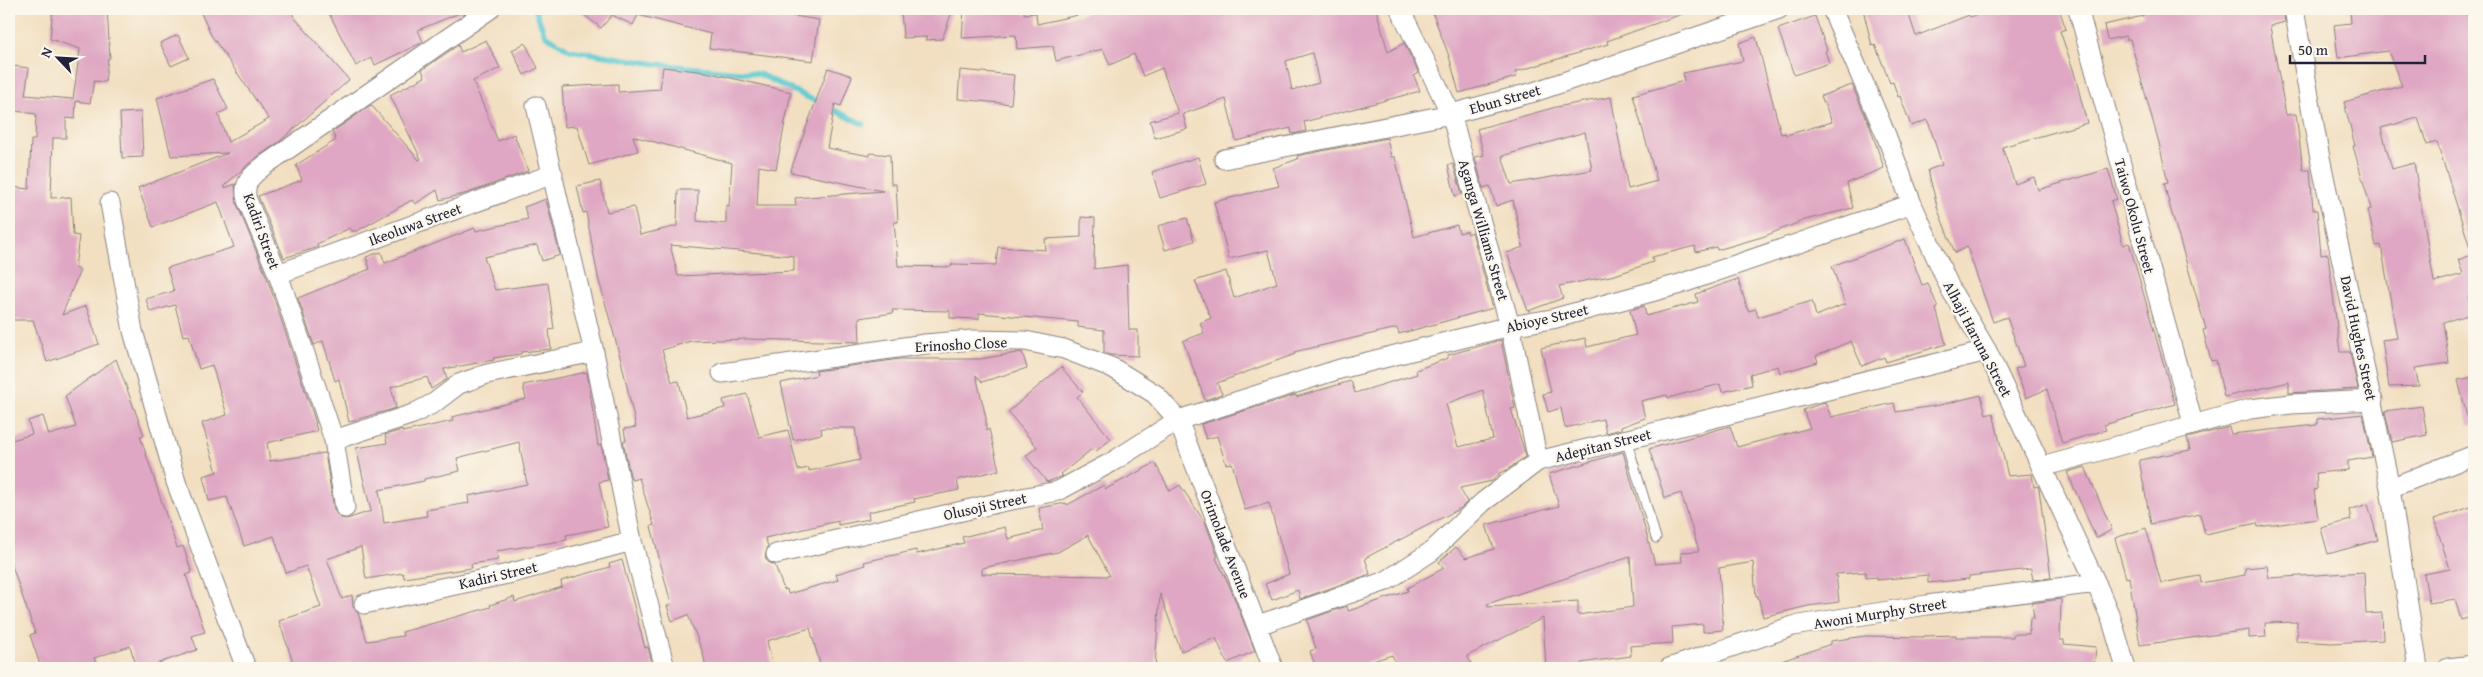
<svg xmlns="http://www.w3.org/2000/svg" width="2483" height="677" font-family="'Gentium Book Plus',serif">
<rect width="100%" height="100%" fill="#fbf7ec"/>
<filter id="ink" filterUnits="userSpaceOnUse"><feTurbulence type="fractalNoise" baseFrequency=".02" numOctaves="2"/><feDisplacementMap in="SourceGraphic" scale="10" xChannelSelector="R" yChannelSelector="G"/><feConvolveMatrix kernelMatrix="1 2 1 2 8 2 1 2 1" color-interpolation-filters="sRGB"/></filter>
<filter id="wash" filterUnits="userSpaceOnUse"><feTurbulence type="fractalNoise" baseFrequency=".0096" numOctaves="4" result="noise"/><feDisplacementMap in="SourceGraphic" scale="20" xChannelSelector="R" yChannelSelector="G"/><feGaussianBlur stdDeviation="1.12" result="paint"/><feColorMatrix in="noise" values="0 0 0 0 0 0 0 0 0 0 0 0 0 0 0 0 0 1.4 0 .05"/><feComposite in="paint" operator="in"/></filter>
<g filter="url(#wash)">
<rect width="100%" height="100%" fill="#f2dfc1"/>
<g fill="none" stroke-linecap="round" stroke-linejoin="round">
<path stroke="#5ac8cf" stroke-width="5.5" d="M535,9L545,35L570,50L656,64L759,74L863,124"/>
</g>
<g id="blocks">
<path fill="#dfa7c3" fill-rule="evenodd" d="M53,9H107L110,58H108L105,82L94,81L90,103L76,101L75,119L66,118V138H53L51,198L71,197L73,235L79,236L75,268L80,270L62,315L86,306L99,344L47,362L33,320H9L11,257L9,256V242L12,222L9,221V210L11,187L29,189L31,140H35L36,114L9,110V95L13,66L29,68L25,95L73,99L80,49L50,39Z
M199,9H290L294,17L349,80L279,142L253,160L224,186L225,188L235,184L237,204L267,278L316,423H315L317,431L267,443L270,461L325,453L334,510L341,518L347,519L371,511L356,448L387,443L385,435L402,430V432L453,421L452,417L526,399L523,385L587,372L598,446L601,445L608,480L599,482L608,527L566,535L567,540L497,551L498,560L471,564L472,568L404,578L403,573L366,579L361,547L327,559L342,599L352,595L353,607L358,613L367,641L403,636L402,632L491,607L490,605L514,597L515,602L562,587L561,581L610,567L609,564L622,560L645,648L648,647L653,668H379L378,662L359,668H354L352,663L336,668H295L279,621L321,607L306,566L286,573L274,536L244,546L227,497L209,501L203,476L217,472L202,423L227,415L212,365L199,369L189,335L183,336L175,305L150,312L146,299L174,291L167,268L234,247L218,202L153,227L138,188L228,153L171,156L157,98L213,79L228,109L218,114L228,142L269,119L211,35ZM519,442L527,484L468,496L469,503L426,510L427,516L384,523L379,490L424,481V479L460,471L457,458Z
M327,9H469L418,30L423,42L375,65L371,58L356,66Z
M577,9H751L819,20L813,61L709,48L711,34L638,15L633,25L612,15L601,28Z
M901,9H953L942,39L925,40L927,37L903,38Z
M964,9H1024V14L1036,13L1037,24L1087,13L1085,9H1376L1388,52L1404,43L1419,73L1414,76L1420,91L1304,122L1306,131L1292,134L1291,128L1236,141L1226,99L1183,114L1187,129L1155,138L1150,121L1178,113L1162,68L1143,76L1134,54L1110,65L1103,49L1056,61L1053,46L1017,49L1016,35L962,38ZM1312,53L1319,83L1292,90L1286,61Z
M1431,9H1696L1607,41L1608,44L1515,72L1516,77L1459,93L1449,56Z
M1863,9H1907L1916,36L1969,15L1970,17L1996,9H2059L2066,29L2060,31L2074,72L2087,123L2002,147L2015,184L2034,177L2038,190L2108,169L2117,199L2111,201L2123,245L2129,243L2175,404L2104,425L2106,430L2062,443L2047,389L2026,398L2015,369L2024,366L2007,317L1993,322L1967,247L1955,253L1938,210L1928,170L1942,165L1929,124L1927,120L1911,126L1900,96L1898,97L1893,82L1890,83L1875,45L1872,46Z
M2142,9H2283L2285,22L2270,26L2286,115L2296,114L2303,170H2310L2313,210H2317L2321,255L2328,254L2340,352H2350L2358,389L2289,393V382L2224,397L2216,360L2211,361L2203,330L2206,329L2170,207L2164,183L2168,182L2159,143L2130,39H2126V36L2107,40L2104,25L2143,16Z
M2350,9H2465L2474,35V251H2471L2437,142L2427,145L2418,118L2381,128L2392,169L2414,163L2434,282L2463,274L2458,260L2474,254V299H2472L2470,295L2468,296L2472,314L2443,322L2449,363L2415,368L2419,386L2389,387L2382,340L2397,338L2381,245L2376,246L2368,210L2371,209L2353,146H2355L2344,102L2402,86L2388,51L2338,58L2334,25L2351,23Z
M1815,16L1827,50L1825,51L1829,63L1794,75L1778,29Z
M178,35L189,58L171,66L160,43Z
M1756,37L1781,134L1786,133V135L1832,122L1821,96L1852,85L1869,124L1884,168L1847,183L1853,208L1805,220L1762,237L1717,250L1716,247L1696,252L1695,246L1652,257L1653,262L1615,275L1559,286L1563,298L1528,311L1507,253L1523,247L1513,200L1496,206L1490,186L1483,188L1475,157L1484,155L1477,129L1556,107L1611,97L1628,189L1657,181L1633,95L1684,81L1683,73L1743,61L1739,43ZM1585,132L1592,170L1511,184L1502,156Z
M486,40L500,68L473,81L498,141L514,134L528,171L468,193L440,200L437,190L415,204L412,200L357,231H352L350,228L317,244L318,247L284,258L258,196L302,180L296,165L336,140L332,132L371,105L419,160L421,159L390,95L425,77L422,70L458,45L461,52Z
M525,43L538,68L524,75L512,50Z
M663,67L706,72L791,92L776,169L759,166L757,206H796L795,198L883,191L790,172L828,68L852,76L841,106L835,104L827,148L870,156V153L890,155L891,184H896L898,222H894L898,266L951,267L952,264L996,265L998,247L1046,250L1045,239L1081,237V217L1095,218L1094,269L1127,265L1129,330H1138V356L1110,355L1104,352V330L1078,327V322L979,313V319L950,318V311L892,310L893,313L859,318L860,342L746,339L691,341L662,350L672,382L679,381L687,417L725,408L723,400L747,394L759,437L788,430L798,470L809,468V471L860,460L855,428H821L822,434L793,440L781,383L817,375L816,371L900,359H980L1022,352L1027,368L982,382L976,375L986,418V431L989,429L999,470L957,480L959,490L914,499L915,502L868,512L869,519L838,525V521L765,538L768,546L765,557L768,562L775,565L784,590L787,589L788,594L838,580L836,574L865,565L864,562L916,550L917,554L964,543L962,537L1005,527L1008,539L1043,530L1039,508L1066,503L1067,505L1104,485L1106,489L1155,463L1170,491L1180,485L1206,524L1218,557L1216,558L1230,587L1255,651L1227,663L1216,638L1181,651L1160,594L1155,668L1111,666V668H821L810,628L767,641L773,668H706L703,653L688,615L672,621L667,606L671,604L651,526L654,525L639,478L632,480L630,476L623,441H626L624,429L636,427L621,360L598,277L586,212L583,213L577,186L600,181L607,212L634,207L640,235L677,226L678,190H698L697,221L726,224V205L729,206L732,163L633,136L638,151L589,165L577,126L565,127L562,87L618,84V92L660,89ZM670,245L794,256V271L678,276ZM1088,535L1110,576L982,574V568L1058,552Z
M960,70L1014,75L1011,104L958,99Z
M141,112L143,157L122,158L120,113Z
M1387,138L1391,157H1395L1414,237L1457,225L1459,233L1467,231L1468,234L1472,232L1493,308L1399,334L1397,328L1294,352L1295,354L1217,383L1222,394L1205,400L1183,341L1204,333L1200,323L1211,318L1195,281L1226,271L1234,298L1277,283L1268,250L1229,259L1214,202L1279,186L1273,168L1298,159L1297,156Z
M1198,157L1206,184L1160,198L1152,172Z
M1453,164L1462,194L1455,196L1448,165Z
M546,199L560,255L542,261L537,245L484,257L495,290L548,283L554,329L549,330L551,349L521,352V354L493,358L494,360L444,369L447,379L431,389L427,377L391,387L396,408L349,422L339,379L335,381L323,341L314,345L298,298L370,269L366,257L381,252L385,263L475,228L476,231L528,219L524,207Z
M1187,218L1194,241L1165,250L1158,226Z
M1905,239L1922,285L1928,283L1938,308L1936,309L1946,344L1886,362L1884,357L1862,366L1851,341L1816,356L1818,362L1780,373L1778,366L1750,374L1752,385L1722,392L1720,384L1668,398L1667,395L1641,401L1645,418L1621,427V429L1606,433L1603,419L1565,428L1561,408L1548,412L1543,394L1551,392L1541,348L1585,338L1587,347L1636,335L1630,310L1644,306L1646,316L1698,302L1696,294L1738,279L1748,311L1756,309L1758,317L1812,301L1816,316L1845,304L1832,266Z
M1501,340L1515,408L1511,409L1526,456L1507,470L1499,473V476L1492,481L1460,488L1467,502L1461,508L1365,558L1370,574L1300,599L1298,590L1272,600L1265,584L1289,574L1269,503L1245,510L1232,463L1226,464L1217,436L1206,439L1201,424L1296,395V397L1351,381L1355,393L1417,374L1416,370L1448,358V355ZM1483,390L1493,439L1458,447L1446,404Z
M116,359L144,435L140,436L177,548L183,546L192,573L186,575L205,632L192,636L197,650L144,668H137L130,646L94,658L98,668H41L30,635L35,633L9,557V441L32,434L28,421L43,416L49,435L76,427L65,396Z
M1061,367L1083,392L1077,397L1111,439L1095,452L1092,449L1061,474L1063,476L1047,482L1026,456L1037,447L1008,412Z
M2474,377V424L2469,425L2458,380Z
M1981,395L1986,415L1993,413L2008,476L2032,474L2034,487L2038,486L2039,489L2051,578L2033,580L2031,569L1969,576V579L1928,583V575L1877,580V577L1866,578V572L1836,574L1839,602L1808,606L1763,617L1758,596H1756L1753,562L1719,568L1723,630L1703,632V624L1672,627L1673,643L1630,646L1631,656L1581,663V668H1546L1543,618L1467,656L1471,663L1461,668H1398L1392,655L1350,668H1316L1310,651L1316,649L1307,620L1347,606L1348,611L1408,591L1407,588L1444,568L1439,562L1456,547L1466,558L1494,549L1486,525L1559,506L1549,474L1623,452L1655,564L1682,562L1681,552L1699,551L1681,493L1665,498L1649,449L1730,426L1737,447L1810,428L1803,410L1825,402L1831,417L1894,403L1896,412L1940,405ZM1630,557L1633,607L1578,615V601L1488,607L1487,604Z
M2422,406L2427,435L2392,442L2385,411Z
M2363,414L2372,457L2348,461V470L2316,473L2317,489L2314,490L2318,519L2258,527L2257,523L2205,534L2200,514L2151,524L2139,460L2190,450L2187,438L2229,427L2231,434L2317,425V419Z
M2085,467L2112,530L2096,538L2067,472Z
M2368,504L2378,540L2328,554L2321,528L2351,520L2349,510Z
M2474,506V616L2461,620L2455,599L2429,603L2424,574L2450,569L2434,519Z
M2146,528L2161,583L2200,576L2201,583L2245,575V568L2267,566L2269,578L2364,572L2366,614L2382,613L2383,640L2332,643L2296,641L2297,622L2265,623L2266,637L2249,638V630L2140,645L2129,577L2126,578L2115,538Z
M2061,599L2060,640H2064V644L2096,647L2094,668H1767V666L1831,644V641L1865,636L1924,637V636L1956,635V637H2013V634H2029L2030,618H2034L2032,603Z"/>
</g>
</g>
<g filter="url(#ink)">
<use href="#blocks" fill-opacity="0" stroke="#8a807e" stroke-width="1"/>
<g fill="none" stroke-linecap="round" stroke-linejoin="round">
<defs>
<path id="service" d="M1626,439L1656,538"/>
<path id="minor" d="M1400,9L1451,114L1510,326L1538,461
M1832,9L1886,135L1912,204L1951,290L1987,351L2096,583L2112,621L2126,668
M2078,9L2193,423
M2294,9L2318,148L2390,488L2418,668
M536,106L594,352L632,541L665,668
M1224,159L1451,114L1534,92L1779,9
M110,203L133,331L176,482L246,668
M278,274L553,174
M722,373L925,344L972,340L1025,341L1064,349L1113,368L1155,394L1178,420L1273,668
M334,440L413,414L434,403L459,384L487,374L594,352
M2042,467L2250,409L2291,404L2373,400
M2390,488L2474,455
M345,508L334,440L278,274L247,200C242,183 252,175 265,165L490,9
M776,554L1001,502L1058,491L1112,462L1178,420L1340,369L1510,326L1552,319L1680,284L1912,204
M364,604L508,574L632,541
M1258,625L1386,581L1432,551L1483,502L1538,461L1987,351
M1669,668L1793,626L1927,605L2096,583
M2448,668L2474,665"/>
</defs>
<use href="#service" stroke="#8a807e" stroke-width="11"/>
<use href="#minor" stroke="#8a807e" stroke-width="21"/>
<use href="#service" stroke="#fff" stroke-width="9"/>
<use href="#minor" stroke="#fff" stroke-width="19"/>
</g>
</g>
<g text-anchor="middle" dominant-baseline="central" stroke-width="4.5" stroke-linejoin="round" paint-order="stroke">
<g font-size="15" fill="#22223b" stroke="#fbf7ec">
<text transform="translate(1505 99) rotate(-16)">Ebun Street</text>
<text transform="translate(2135 216) rotate(75)">Taiwo Okolu Street</text>
<text transform="translate(415 224) rotate(-20)">Ikeoluwa Street</text>
<text transform="translate(1484 230) rotate(74)">Aganga Williams Street</text>
<text transform="translate(262 231) rotate(70)">Kadiri Street</text>
<text transform="translate(1547 318) rotate(-13)">Abioye Street</text>
<text transform="translate(2359 338) rotate(78)">David Hughes Street</text>
<text transform="translate(1978 339) rotate(62)">Alhaji Haruna Street</text>
<text transform="translate(961 344) rotate(-3)">Erinosho Close</text>
<text transform="translate(1603 445) rotate(-14)">Adepitan Street</text>
<text transform="translate(985 506) rotate(-12)">Olusoji Street</text>
<text transform="translate(1226 544) rotate(69)">Orimolade Avenue</text>
<text transform="translate(498 575) rotate(-13)">Kadiri Street</text>
<text transform="translate(1880 613) rotate(-9)">Awoni Murphy Street</text>
</g>
</g>
<rect width="2483" height="677" fill="none" stroke="#fbf7ec" stroke-width="30"/>
<g transform="translate(58 58) rotate(295)" stroke="#fbf7ec" stroke-width="4" paint-order="stroke">
<path d="M0-4L9 19L0 12L-9 19Z" fill="#22223b"/>
<text y="-8" font-size="14" font-weight="bold" text-anchor="middle" fill="#22223b">N</text>
</g>
<path d="M2290 55v8h135v-8" fill="none" stroke="#22223b" stroke-width="2.5"/>
<text x="2298" y="55" font-size="15" fill="#22223b" stroke="#fbf7ec" stroke-width="4" paint-order="stroke">50 m</text>
</svg>
